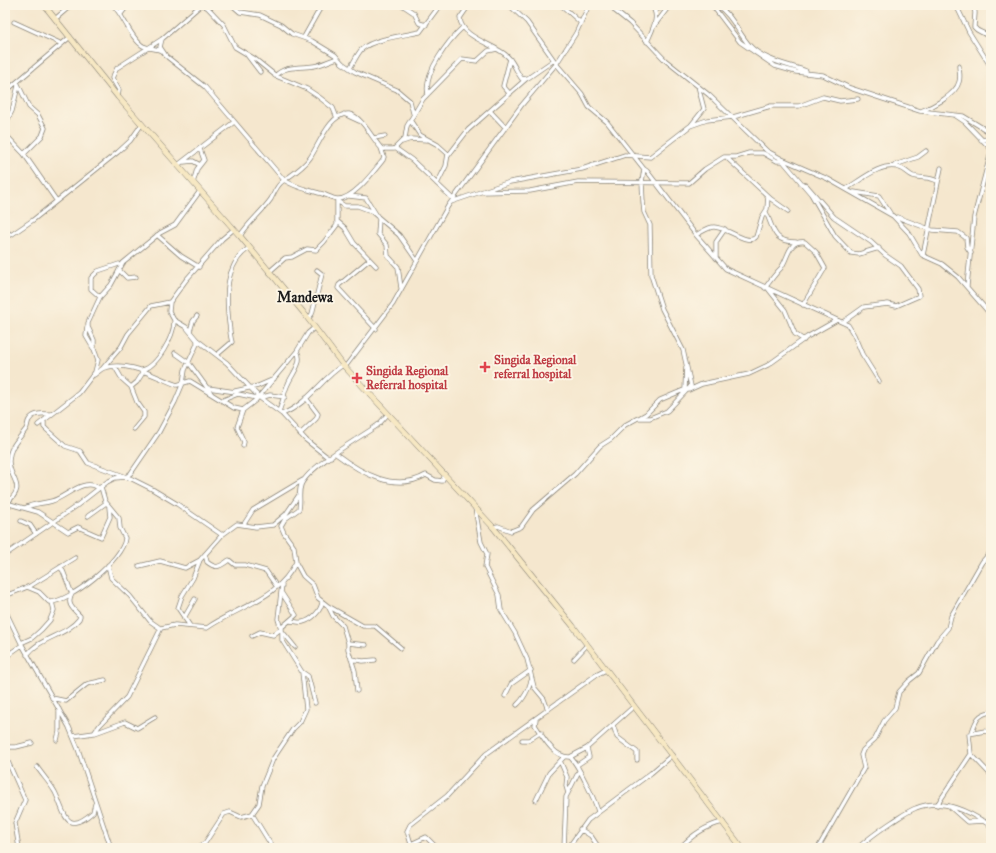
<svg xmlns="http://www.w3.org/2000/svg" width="996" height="853" font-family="'IM FELL Great Primer',serif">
<rect width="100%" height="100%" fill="#fcf5e5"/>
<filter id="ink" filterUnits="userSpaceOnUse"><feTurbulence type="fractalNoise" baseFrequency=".025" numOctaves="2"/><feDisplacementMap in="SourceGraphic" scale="8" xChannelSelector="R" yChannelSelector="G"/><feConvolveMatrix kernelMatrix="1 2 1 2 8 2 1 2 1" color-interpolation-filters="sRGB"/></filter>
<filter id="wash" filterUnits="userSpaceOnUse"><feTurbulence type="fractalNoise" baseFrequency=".012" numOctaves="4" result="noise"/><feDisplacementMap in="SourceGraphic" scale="16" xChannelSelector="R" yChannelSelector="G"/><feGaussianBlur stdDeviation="0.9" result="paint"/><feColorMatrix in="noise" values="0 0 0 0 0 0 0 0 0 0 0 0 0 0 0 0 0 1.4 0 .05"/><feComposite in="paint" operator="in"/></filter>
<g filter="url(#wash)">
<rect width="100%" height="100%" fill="#f5e7ce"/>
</g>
<g filter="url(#ink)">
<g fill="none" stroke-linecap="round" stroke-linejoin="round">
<defs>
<path id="street" d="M113,5C124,16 131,39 143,46C149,49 155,48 162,51
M232,5L240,12L260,15L281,25L292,34L312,41L335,55L342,63L355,72L397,90L410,101L413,113
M402,5L414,13L419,23L426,25
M469,5L460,18C461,38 495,44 507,56C514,62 516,72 522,79L528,78L554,60
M561,5L581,23
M612,5L615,11L630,23L665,60L709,95L767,151L782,159L828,179L893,216L909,233L922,255L942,264L958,277L991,315
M712,5L740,42L775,66L796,72L823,75L850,88L920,111L963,116L991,133
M716,5C732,14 738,33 750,46C763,60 789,65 806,71
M956,5L969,32L991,67
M974,5L975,13L974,27C979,34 984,30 991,40
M206,7L217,5
M207,7L224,25L235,47L255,59L276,76L307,89L319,97L333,108L337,118
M656,10L667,5
M121,14L128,5
M121,14L122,5
M55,19L68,8
M14,22L62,44
M654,26L670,5
M304,37L322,5
M162,39L160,47L166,56L205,87L284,180C296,188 306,189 319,193C325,194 331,198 337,199C353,200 374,171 383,160L384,157L381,148
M647,42C652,30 661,16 651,5
M247,55L260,72
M350,68C354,62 357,54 362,49C373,39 406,35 420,32L440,5
M275,76C285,65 301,68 314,66C322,65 330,60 338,58
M17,82L29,107L38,115L45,128L42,136L24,154
M5,92L70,37
M428,94C423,73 449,40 463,27
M510,94L503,86L510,59
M118,97L119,90L112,78L117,68L162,39L201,5
M490,111L506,128
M921,111C932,107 956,95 959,82C961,77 959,71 959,66
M344,114L359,121
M956,116L965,122L991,149
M410,120L420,135L438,145L448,154L446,166L437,184
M5,125L12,111L18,86
M691,125L704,109L698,86
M5,134L24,154L56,200
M374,138L385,136
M981,140L988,139L991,136
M402,142L411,139L427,140
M395,148L412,160L453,199
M448,156L468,130L526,79
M728,159L771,199L788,211
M782,160L811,194L835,236L851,253L859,254L879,248
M184,162L193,161L200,165
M178,165L234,122
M895,165L918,157L926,151
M644,169L647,171L696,235L726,269L848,325L854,335L862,354L879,381
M193,183L197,169L204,160L200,149
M801,184L806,185L834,217L871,242L885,255L901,266L918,289L919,296L896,306L888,304L864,307L843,322
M846,189C861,180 882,161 900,168C905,169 908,174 913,176C922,179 929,176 937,181
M483,192L530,191L578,182L689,183L705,169L724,157H736L749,153H763L777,161H782
M854,192L879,196L890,213
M349,196L366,198L379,219L378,234L387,245L388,256L398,267L401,288
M337,201L345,206H358L371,211L399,235L417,261
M451,202L510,182L582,169L625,155L650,157L690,126L707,120L733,117L771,106H799L823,97L840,101L858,99
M766,212C774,230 773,242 796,242
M897,217L932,230L958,232L966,238L967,247L971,253
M337,221L345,228L354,243L376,266
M234,229L222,239L186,280L170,302L169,311L174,320L186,327L197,340L227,363L260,398L282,414L306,440L326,456L331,457
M5,230L11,235L33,220L118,152L130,141L142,124
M157,235L181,256L199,267
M696,235C702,232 708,227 714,227C727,227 747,246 756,237L762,217L767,209L768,196
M240,236C248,223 262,212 271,199C274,193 277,185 283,181C293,174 303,168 310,158C319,145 330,112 349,114C362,116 373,140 382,149H394L405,138L407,126L423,99L462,59L477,61L488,51L497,49
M923,255L941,168
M716,258V242L725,229
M369,260L339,285L338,288L376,329
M119,270L127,278L136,277
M269,272L285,258L292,257L307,249L316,250L324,242L337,225V199
M967,286L974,217L991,152
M765,288C770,281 775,274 781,268C789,257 788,240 805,242L816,252L825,268L803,305
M769,290L785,310L795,334L804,340
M100,297L91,289V278L98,271L119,264
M308,319L312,314L322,274L317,270
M87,327L86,336L93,348
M190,331L193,321L197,316
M175,353L189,363L211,393
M218,354L232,342C230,336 230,329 229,323C226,297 224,265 249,248
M115,367L122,379L131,387L137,402L144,412V417L134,429
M345,367L393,304L448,206L521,106L557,63L576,33L589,5
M103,368L121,347L128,334L151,306L170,302
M142,370C157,367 175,335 174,320
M94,375C97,373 101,369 104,368C129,360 155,377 177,385L190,381L234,408L243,410L256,400L297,351
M131,387L137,382L144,371
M208,388L236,392
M685,389L686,366
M689,390L702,384L749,374L768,365L807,337L837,320
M235,391L258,386L274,379
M260,398L270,395L285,397
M223,400L238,394L257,398
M279,411C283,402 284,392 288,384C292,374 304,362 297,351L308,333L314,328
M282,414C307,405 321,379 343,365
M639,418L646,414L660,400L686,389
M44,420V427L47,430L65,446L80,451L88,463L132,479L152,489L177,504L222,535
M38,425L79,393L95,372L98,360L94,349V340L88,327V323L100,297L111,285L123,263L160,233L175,225L200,191
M300,434L316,419L318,414L306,398
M243,446L244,442L237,427L243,410
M336,454C361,473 395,493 426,475L435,480L442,481L445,475
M6,503L38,512L68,532L78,527L101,537L110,517L109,507
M5,504C29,486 9,480 9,461C9,447 19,439 26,429C28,426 27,423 29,420C34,412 42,414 51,414
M25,508C33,503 42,504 52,501C67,497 83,477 99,488
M475,508L481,542L487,554L485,567L499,595L501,610L515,633L527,659L534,687L544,699L548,710
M88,516L106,503
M21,521L30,525L36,534
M5,524L6,528
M244,524L253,510L303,480
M493,527L498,526L511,531L521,527L533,510L575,474L600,446L611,439L625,425L638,418H650L667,411L691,386L683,350L662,309L651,275L650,225L644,212L643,202L642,182L644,169L607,122L589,107L582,94L558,66L527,22L509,5
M205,554L207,562C217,570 220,566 229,560L235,565H245L266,571L277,587
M5,555L75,507L107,482L115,478L126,477L131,473L159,432L175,402L183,383L185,370L197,344V340
M296,563L303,576L313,585L318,598L328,606L333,616L343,626L348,643L366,645
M108,565L111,578L130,596L150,621L160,628
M139,566L160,561L185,568L200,560
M27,587L39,592L49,602C69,603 124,559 125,538L120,528L119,518L105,501L101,487
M5,596L30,586L75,558
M328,606L363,626H375L401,648
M5,610L21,643L69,727L78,749L111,848
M184,618L195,599
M290,621C294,621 299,623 303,622C312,620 322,610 322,601
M190,626L178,608L182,596L193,578L200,560L222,535L237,524L256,527L273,525L286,514L299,495
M281,629L278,619L281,592
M282,631L295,647
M252,636L260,632L273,635L282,628
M21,643L32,638L41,630L50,620L54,610L52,602
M348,643V649L355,671L357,691
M27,655C40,637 66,636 79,619L80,616C73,609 66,604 72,594L63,571L60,567
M351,659L363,661L375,660
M574,659L587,645
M5,660L12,652L22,645
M302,672L308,676L315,703
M505,696L511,684L531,670
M52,698L66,701L87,684L105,680
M517,705C523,700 529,689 531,681
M536,719L535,725C543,737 554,758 570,757C578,764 596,802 598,812
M613,725L617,737L637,752V760
M972,732C976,720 978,714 991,712
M95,733L125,722L137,728L155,717
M73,736L94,733L100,725L127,697L161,628L175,625L207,628C238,606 278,600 296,562L294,547L284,533L281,526L285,519L299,509C301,501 298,493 301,485C308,467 359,438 375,427C380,424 384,418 388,414
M57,740L59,732V709
M522,740H529L541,732
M5,747H16L32,743
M971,754L991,775
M5,755L25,800L15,823L19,848
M570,757L587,748L633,707
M561,763L567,777L566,786L568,793
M577,765L589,757L587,748
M37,767C43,776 50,783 55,792C65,812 65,837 93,812L95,804
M536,800L549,773L564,757
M937,805L971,754L969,734L985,731L991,733
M949,806L967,822L984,821
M580,829L591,836L599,848
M411,844L426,837L437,848
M197,848L205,843L224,814L230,812L241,817L252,814
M273,848L252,814L259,804L262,786L273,759L293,729L300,722L306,709L302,672L282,640V627L296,615L281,592L282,585
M406,848L411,844L407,831L410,825L447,796L486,754L596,675L606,670
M564,848L566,797L579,771
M568,848L588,820L651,773L672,755
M680,848C692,835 705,826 723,822
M818,848L864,768L861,755L863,750L875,739L884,721L895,708L899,692L909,681L919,673L937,641L948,628L951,616L982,562L991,552
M858,848C868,838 880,830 892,822C900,817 908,811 916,808C942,797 970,812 991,826"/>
<path id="secondary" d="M44,5L118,97L240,236L303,312L343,365L493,527L573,626L742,848"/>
</defs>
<use href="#street" stroke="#888275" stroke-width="5"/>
<use href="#secondary" stroke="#888275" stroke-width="6"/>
<use href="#street" stroke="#fff" stroke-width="3.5"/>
<use href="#secondary" stroke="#f7e8c3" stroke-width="5"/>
</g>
</g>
<g fill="#e0444e" stroke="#fcf5e5" stroke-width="1.5">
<path d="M483 361h4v4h4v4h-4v4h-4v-4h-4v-4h4z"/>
<path d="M355 372h4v4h4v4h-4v4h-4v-4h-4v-4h4z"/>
</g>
<g text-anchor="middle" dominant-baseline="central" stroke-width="4" stroke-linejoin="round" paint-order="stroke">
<g font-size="12" font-weight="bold" fill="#be3a42" stroke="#fcf5e5" text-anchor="start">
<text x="494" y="360">Singida Regional<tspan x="494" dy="14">referral hospital</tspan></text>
<text x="366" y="371">Singida Regional<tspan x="366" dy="14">Referral hospital</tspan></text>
</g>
<g font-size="14" font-weight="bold" fill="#1c1c1c" stroke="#fcf5e5">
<text x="305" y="297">Mandewa</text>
</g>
</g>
<rect width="996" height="853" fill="none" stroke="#fcf5e5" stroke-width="20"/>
</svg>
